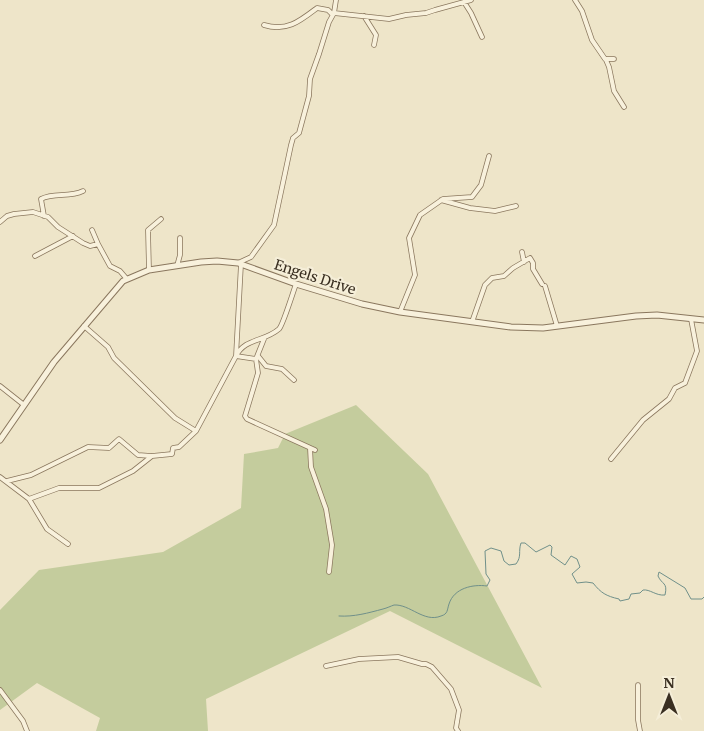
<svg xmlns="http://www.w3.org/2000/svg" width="704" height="731" font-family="Merriweather,serif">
<rect width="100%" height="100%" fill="#eee5c9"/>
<path fill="#c4cc9d" d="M356,405L428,474L542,688L390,611L206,699L208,731H96L100,718L37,683L0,710V610L39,570L163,552L241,508L244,454L278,448L285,434Z"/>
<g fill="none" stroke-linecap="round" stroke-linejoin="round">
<path stroke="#70908a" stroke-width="1" d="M339,616C354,617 368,613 383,609C387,608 391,606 394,605C410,604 424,623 441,616C448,614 447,610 449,604C454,588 473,584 487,586L490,580L486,574L485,551L491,548L501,551L504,561L509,565L516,564C522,556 518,552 521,543H525L536,552L550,545L552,547L551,555L565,565L571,556L577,559L580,567L572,574L577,583L586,582L593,583C601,593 606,596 619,599L620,601L629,599L631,594L640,593L643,590C650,589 656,596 665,595C668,582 662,585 658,576L659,572L685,588L691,599H702L704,597"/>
<defs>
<path id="minor" d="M575,0L582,11L592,40L605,59H614
M464,2L471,13L482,37
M334,13L389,19L406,15L426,13L435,10L471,0
M364,16L376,35L374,45
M264,25C287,32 300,21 317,8L328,10L332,14
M606,60L609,67L614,91L624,107
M441,200L470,208L495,211L516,206
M44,216L41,199C54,192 69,198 83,191
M0,222L7,216L14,214L33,212L48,217L58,227L83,243L90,246L98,244L110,266L120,271L126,278
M92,230L98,244
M522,252L524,262
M35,256L73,236
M238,263L251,257L274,225L291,145L293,138L299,133L309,96L310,79L319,54L329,22L334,13L336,0
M177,266L180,255V238
M149,270L148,230L161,219
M545,286L557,326
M400,312L415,275L409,238L420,215L443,199L472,197L481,185L489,156
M472,322L485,285L492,278L504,276L513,268L530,258L533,263V269L542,284
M84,326L108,347L114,358L175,418L196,431
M264,339L256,359L258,373L245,416L247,419L315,450
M258,356L266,366L282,369L294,380
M256,359L236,356C245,338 264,342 279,329C283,325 293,292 296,284
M0,386L24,405
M310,448L311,467L326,509L332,545L329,572
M611,459L643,420L669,399L675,388L685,383L697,351L691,319
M0,477L29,499L47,529L68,544
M7,481L31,475L88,447L109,448L119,439L138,455L151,456
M29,499L59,488H99L133,471L152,456L172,454L173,448L179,447L196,431L236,356L241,264
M326,666L359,659L398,657L422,664H426L432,667L451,689L459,710L456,728L458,731
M638,685V720L640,731
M0,690L23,721L27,731"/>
<path id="tertiary" d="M0,440L54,362L123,281L149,270L201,262L217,261L238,263L296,284L362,304L400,312L511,327L543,328L636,316L657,315L704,320"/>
</defs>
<use href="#minor" stroke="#8a775e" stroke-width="5.5"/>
<use href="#tertiary" stroke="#8a775e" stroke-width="7"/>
<use href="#minor" stroke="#f8f1dc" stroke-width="4"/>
<use href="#tertiary" stroke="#f8f1dc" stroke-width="5"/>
</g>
<g text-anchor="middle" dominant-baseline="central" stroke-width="4.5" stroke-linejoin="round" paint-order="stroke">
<g font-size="14" fill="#3a2f21" stroke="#f5eed8">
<text transform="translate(315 277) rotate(18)">Engels Drive</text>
</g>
</g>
<g transform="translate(669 696)" stroke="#f5eed8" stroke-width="4" paint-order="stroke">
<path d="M0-4L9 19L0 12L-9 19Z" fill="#3a2f21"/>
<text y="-8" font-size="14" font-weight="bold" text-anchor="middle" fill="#3a2f21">N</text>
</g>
</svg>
